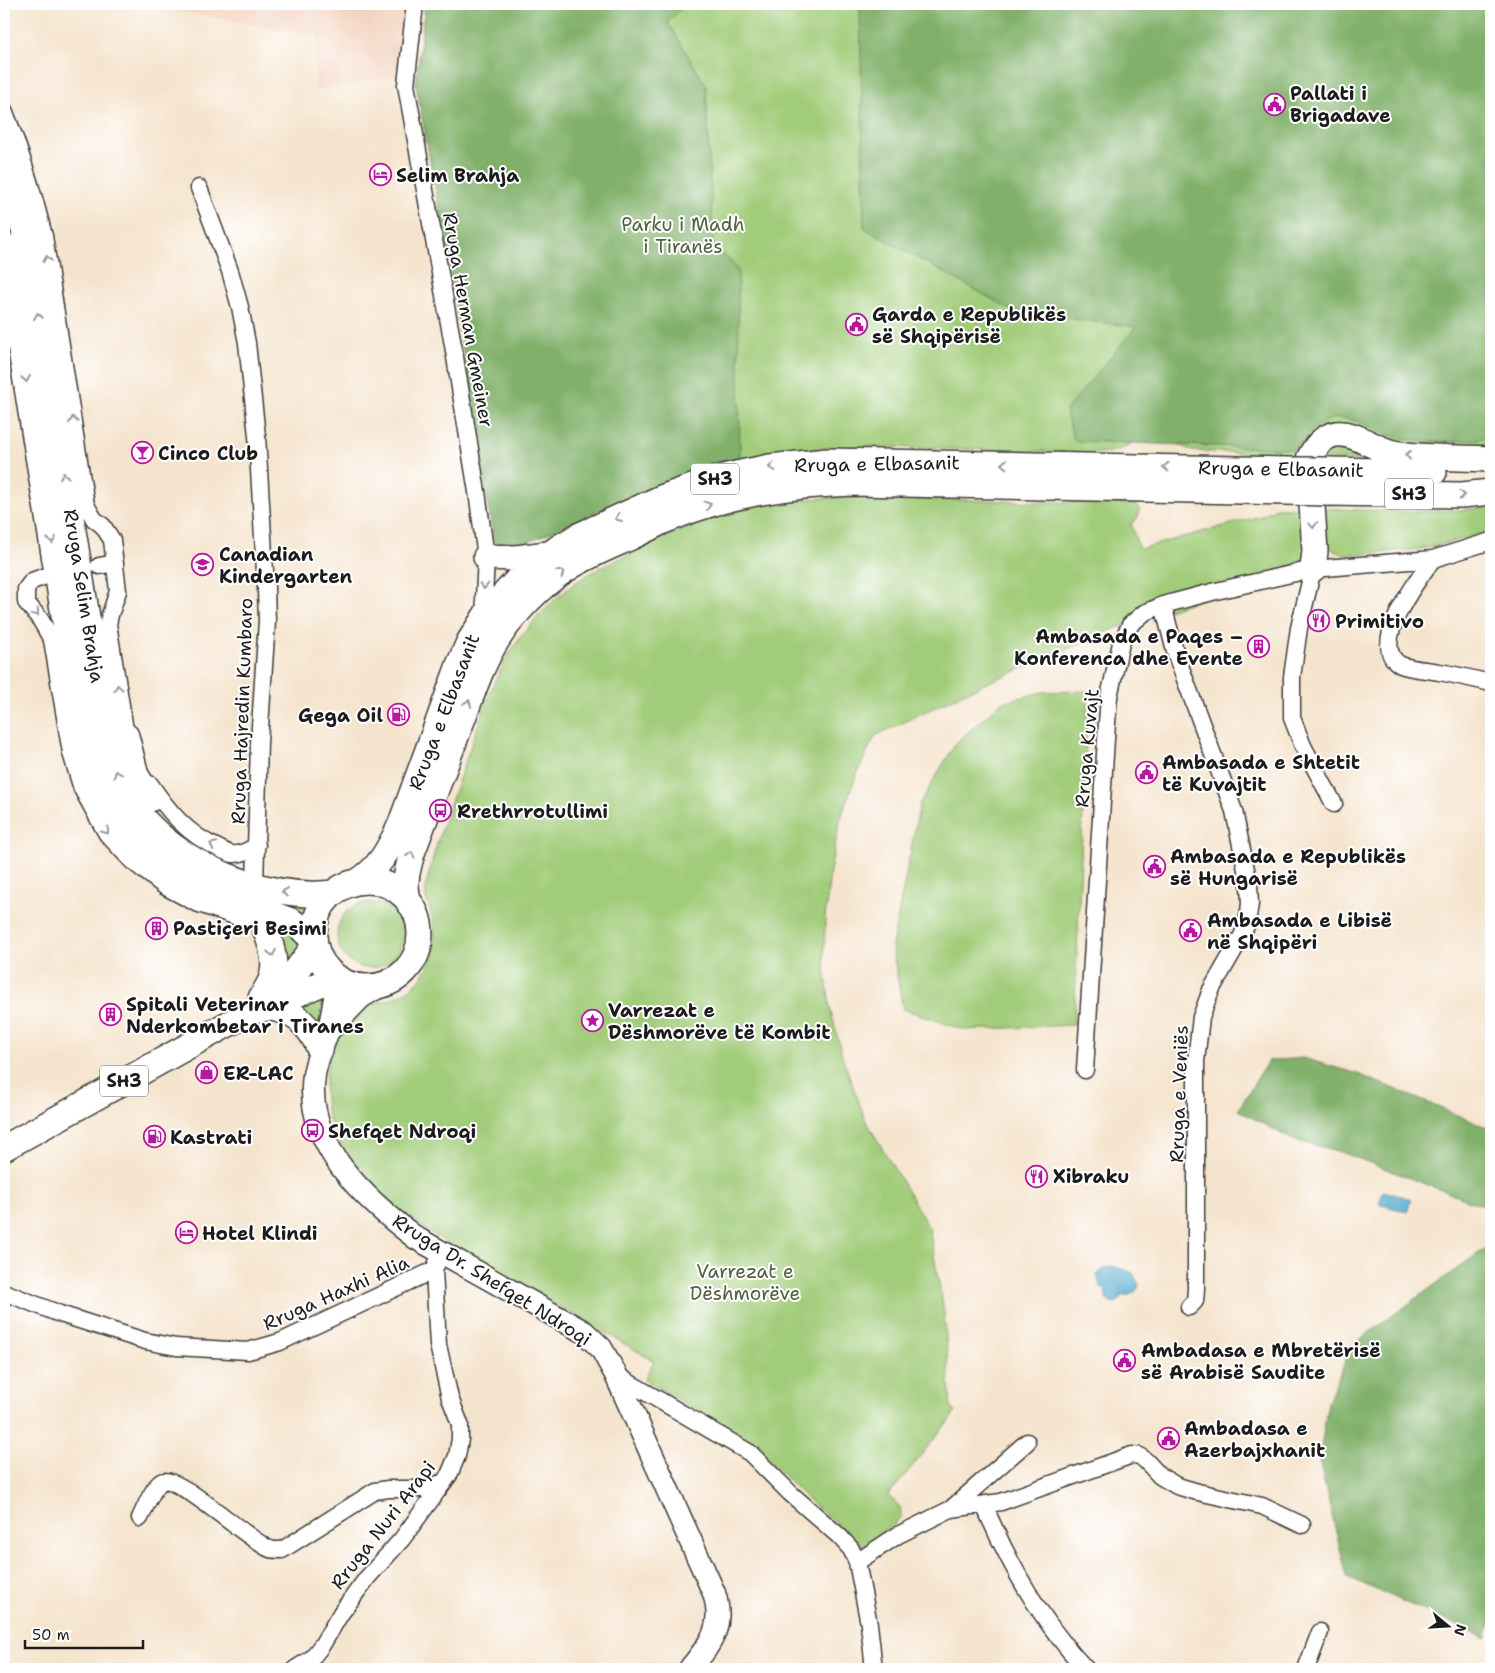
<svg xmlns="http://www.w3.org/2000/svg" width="1495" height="1673" font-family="'Shantell Sans',sans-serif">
<rect width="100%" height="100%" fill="#fff"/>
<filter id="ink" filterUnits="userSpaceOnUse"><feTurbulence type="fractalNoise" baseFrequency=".02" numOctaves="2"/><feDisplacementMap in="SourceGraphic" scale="10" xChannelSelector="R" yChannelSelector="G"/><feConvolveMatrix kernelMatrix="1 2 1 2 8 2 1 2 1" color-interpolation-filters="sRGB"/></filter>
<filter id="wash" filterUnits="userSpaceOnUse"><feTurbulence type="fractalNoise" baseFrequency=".0096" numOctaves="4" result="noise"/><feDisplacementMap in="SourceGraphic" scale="20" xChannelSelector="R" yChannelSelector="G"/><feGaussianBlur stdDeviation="1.12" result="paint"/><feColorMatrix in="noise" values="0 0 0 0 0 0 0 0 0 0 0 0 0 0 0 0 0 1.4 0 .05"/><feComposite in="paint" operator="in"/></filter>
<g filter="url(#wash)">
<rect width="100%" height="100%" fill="#f5e4cd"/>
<path fill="#f3d4bf" d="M135,4H406L398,75L346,86L315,90L317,35Z"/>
<path fill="#a1cc79" stroke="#5e744a" d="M425,4H1491V443L1471,446L1452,442L1408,445L1319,429L1309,436L1297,455L1193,451L1177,444L1136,440C1125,449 1115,452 1101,453L886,447L807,449L769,453L712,466L627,498L494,542L450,268L416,84Z
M1330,442L1398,462L1317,459Z
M841,497L1135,504L1139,508C1139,515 1138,520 1131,523L1139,549L1261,516L1276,508L1307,507L1306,554L1294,568L1126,624L966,692L875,736L856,776L840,820L830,871L825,918L824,959L830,1008L843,1059L865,1119L929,1228L944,1311L951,1407L956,1412L888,1496L900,1506L901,1516L877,1545L868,1550L808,1500L750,1442L644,1380L654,1361C612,1337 569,1312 527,1288C491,1267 452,1248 418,1224C400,1211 384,1195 369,1179C354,1163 339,1145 331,1125C315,1085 330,1029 368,1007C373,1003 381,1003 387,1000C406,994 423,982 430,962C436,948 436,931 432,917C431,910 427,904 426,898C424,887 429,875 431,865C441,827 456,789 469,751C482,714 494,674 517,642C534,619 555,598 578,581C592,571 609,564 625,556C670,533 718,513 769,504C793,500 817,498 841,497Z
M1491,507V530L1485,533L1432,547L1413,550L1351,555C1320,552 1322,533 1318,508C1376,511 1433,514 1491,507Z
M1088,691L1074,1025L964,1030L903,1009L892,946L920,803L956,743L1002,702L1043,692Z
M194,871L318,904L310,924Z
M337 935a33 33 0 1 1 66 0a33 33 0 1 1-66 0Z
M285,929L302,945L283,976L277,930Z
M325,988L321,1024L288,1003Z"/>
<path fill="#80b069" stroke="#4e6642" d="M425,4H686L668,22L706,85L713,242L738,270L740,459L712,466L627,498L517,547L494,542L450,268L416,84Z
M860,4H1491V437C1463,442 1415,445 1388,435C1372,429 1355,417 1337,418C1318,420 1307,436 1295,449L1074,441L1065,411L1136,327L1013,311L864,228Z
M1303,1058L1358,1074L1491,1129V1209L1341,1152L1293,1140L1238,1110L1268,1061Z
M1491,1244V1622L1486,1638L1347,1577L1319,1461L1328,1402L1352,1345Z"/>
<path fill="#52acd0" stroke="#376476" d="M1383,1191L1411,1199L1407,1212L1379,1204Z
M1113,1266L1133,1273L1139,1285C1137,1293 1129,1296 1121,1296C1118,1304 1111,1306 1106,1299V1291L1100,1286L1097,1275L1103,1269Z"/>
</g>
<g filter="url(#ink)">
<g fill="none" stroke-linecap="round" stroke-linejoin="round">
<defs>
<path id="street" d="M415,4L406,85L453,345L477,492L486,557L484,598L486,614
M4,110C21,151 33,192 44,236L86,505L94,519L103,526L112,540L118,591L110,615L108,624L126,736L130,744
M199,188L230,271L240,307L247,343L257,436L266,588L267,621L259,742L255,885
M1433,559C1419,578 1366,647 1401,665C1410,669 1429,670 1439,672C1457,675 1474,679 1491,683
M99,566L115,563
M1313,569L1299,628L1292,677V718L1303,746L1334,804
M43,577L32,581L26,589V602L40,619L52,640L71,753L82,789L99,820L107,834L132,861L164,886L196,903L243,919L252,915L257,908
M1163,605L1176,655L1234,811L1249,884L1250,904L1247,923L1242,936L1211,990L1201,1017L1196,1061V1289L1195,1301L1189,1307
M150,784C168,811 187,834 218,848C222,850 227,853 232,854C241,855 250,850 257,845
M1085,1070L1107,723L1109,697L1121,643L1130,625L1144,613L1163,605L1216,591L1313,569L1433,559L1491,541
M4,1292L60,1314L145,1341L176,1347L248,1351L280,1342L434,1270L441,1253
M616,1375L750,1453L790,1493L839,1536L851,1549L857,1562L869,1624L874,1669
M984,1505C1009,1564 1042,1623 1086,1669
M951,1509L1027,1442
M140,1518C144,1510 153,1487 161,1482C176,1472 250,1542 270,1549C273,1550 278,1550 282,1550L375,1491L388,1489H427L443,1482
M857,1562L898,1535L951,1509L1001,1502L1132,1455L1140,1456L1146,1461L1160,1476L1177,1486L1198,1492L1262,1506L1302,1525
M295,1669L311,1659L322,1645L341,1613L367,1578L402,1539L449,1475L457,1456L460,1439V1424L450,1398L438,1345L434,1270
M1306,1669L1320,1632"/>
<path id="secondary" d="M338,979C335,994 334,1009 330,1024C325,1041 317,1056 314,1075C304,1145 366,1200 416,1238L584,1332L601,1348L616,1375L714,1593C725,1627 710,1644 690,1669
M328,1031L361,997L381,985"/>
<path id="primary" d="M4,160L11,178L25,234L106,734C110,752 114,771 123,788C131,803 142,819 155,831C198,872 274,900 334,893
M4,245L81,721C86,745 89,769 100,791C118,829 150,865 188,883C221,898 257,908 291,921L300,927L314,941
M1328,470L1434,472
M1326,493L1462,495L1491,492
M486,557L516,558L548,554
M1313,569L1315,551L1309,459C1314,448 1323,436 1336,434C1356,432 1375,450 1394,453C1426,459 1459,457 1491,459
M126,736L136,775L150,799
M314 934a53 53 0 1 1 106 0a53 53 0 1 1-106 0Z
M357,882C379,869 389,849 400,826L459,665L469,642L489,610L520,577L558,548L578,536L661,498L715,479L741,473L770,467L828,461L1285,470
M409,903C403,885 407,871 412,853C428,810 445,766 461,723C472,695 481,665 497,640C513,614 542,584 568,568C587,556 609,547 629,538C642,532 654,525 666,520C728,494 788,485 854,483L1285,492
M257,908C264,928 279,955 272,977C270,984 265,991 261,998
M263,997L280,985L295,972L315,945
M265,1008C293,1008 310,1025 320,1050
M4,1148L246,1014L265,1008L336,977"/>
</defs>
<use href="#street" stroke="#3d3a37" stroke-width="19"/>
<use href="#secondary" stroke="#3d3a37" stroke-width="25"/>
<use href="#primary" stroke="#3d3a37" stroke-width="28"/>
<use href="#street" stroke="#fff" stroke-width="16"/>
<use href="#secondary" stroke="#fff" stroke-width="22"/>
<use href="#primary" stroke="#fff" stroke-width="25"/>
<defs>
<path id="primary-bridge" d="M1285,470H1328
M1285,492L1326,493"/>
</defs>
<use href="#primary-bridge" stroke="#3d3a37" stroke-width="28" stroke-linecap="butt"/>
<use href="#primary-bridge" stroke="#fff" stroke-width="25"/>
</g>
<defs><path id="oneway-chevron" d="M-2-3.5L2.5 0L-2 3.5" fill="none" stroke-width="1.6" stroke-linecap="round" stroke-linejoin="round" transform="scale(1.25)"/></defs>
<g stroke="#999">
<use href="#oneway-chevron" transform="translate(47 259) rotate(-99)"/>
<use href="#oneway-chevron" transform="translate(38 316) rotate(-99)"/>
<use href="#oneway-chevron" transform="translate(26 379) rotate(81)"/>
<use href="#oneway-chevron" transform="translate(73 420) rotate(-99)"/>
<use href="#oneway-chevron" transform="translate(1408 455) rotate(-175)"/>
<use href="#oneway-chevron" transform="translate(1004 464) rotate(-179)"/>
<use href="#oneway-chevron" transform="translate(772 467) rotate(170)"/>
<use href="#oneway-chevron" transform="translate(1166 467) rotate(-179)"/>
<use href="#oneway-chevron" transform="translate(64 476) rotate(-99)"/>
<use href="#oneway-chevron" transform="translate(1462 495) rotate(-3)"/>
<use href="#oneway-chevron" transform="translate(708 505) rotate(-19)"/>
<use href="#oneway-chevron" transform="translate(618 518) rotate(156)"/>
<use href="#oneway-chevron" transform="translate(1313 525) rotate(86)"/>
<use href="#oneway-chevron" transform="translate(52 540) rotate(81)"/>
<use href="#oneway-chevron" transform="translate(561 573) rotate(-37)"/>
<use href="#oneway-chevron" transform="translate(484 586) rotate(91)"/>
<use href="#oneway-chevron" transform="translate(36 613) rotate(50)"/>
<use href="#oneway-chevron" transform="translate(118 688) rotate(-100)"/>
<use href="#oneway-chevron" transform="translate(468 703) rotate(-69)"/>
<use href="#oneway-chevron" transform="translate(117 774) rotate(-113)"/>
<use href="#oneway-chevron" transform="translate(106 831) rotate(54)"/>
<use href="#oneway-chevron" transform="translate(213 845) rotate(-153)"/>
<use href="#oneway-chevron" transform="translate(411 855) rotate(-73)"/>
<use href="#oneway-chevron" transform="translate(285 892) rotate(-171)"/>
<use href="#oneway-chevron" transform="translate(272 953) rotate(79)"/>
</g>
</g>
<defs>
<symbol id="civic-ring" viewBox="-11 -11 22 22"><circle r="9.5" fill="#fff" stroke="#b5179e" stroke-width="1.5"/><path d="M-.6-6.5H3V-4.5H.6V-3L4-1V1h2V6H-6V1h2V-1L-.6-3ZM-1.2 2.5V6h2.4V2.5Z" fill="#b5179e"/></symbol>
<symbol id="hotel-ring" viewBox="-11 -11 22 22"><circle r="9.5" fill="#fff" stroke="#b5179e" stroke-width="1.5"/><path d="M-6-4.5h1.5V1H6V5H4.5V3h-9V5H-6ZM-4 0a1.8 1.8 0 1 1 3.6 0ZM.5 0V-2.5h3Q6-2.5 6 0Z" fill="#b5179e"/></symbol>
<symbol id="bar-ring" viewBox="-11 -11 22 22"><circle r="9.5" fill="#fff" stroke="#b5179e" stroke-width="1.5"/><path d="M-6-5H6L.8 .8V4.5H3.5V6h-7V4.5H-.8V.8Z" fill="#b5179e"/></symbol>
<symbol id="school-ring" viewBox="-11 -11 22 22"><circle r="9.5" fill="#fff" stroke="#b5179e" stroke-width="1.5"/><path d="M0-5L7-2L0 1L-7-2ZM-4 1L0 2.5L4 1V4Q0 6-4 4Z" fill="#b5179e"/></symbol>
<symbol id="restaurant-ring" viewBox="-11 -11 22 22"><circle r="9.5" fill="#fff" stroke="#b5179e" stroke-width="1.5"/><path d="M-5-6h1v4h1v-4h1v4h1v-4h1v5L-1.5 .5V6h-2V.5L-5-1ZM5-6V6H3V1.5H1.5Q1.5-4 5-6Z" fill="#b5179e"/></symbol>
<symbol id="building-ring" viewBox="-11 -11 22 22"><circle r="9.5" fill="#fff" stroke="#b5179e" stroke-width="1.5"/><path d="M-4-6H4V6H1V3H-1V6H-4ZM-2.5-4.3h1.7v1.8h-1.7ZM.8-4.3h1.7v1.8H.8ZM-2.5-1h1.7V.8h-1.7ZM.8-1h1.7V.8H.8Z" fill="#b5179e"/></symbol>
<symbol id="fuel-ring" viewBox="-11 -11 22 22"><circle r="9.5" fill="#fff" stroke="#b5179e" stroke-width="1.5"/><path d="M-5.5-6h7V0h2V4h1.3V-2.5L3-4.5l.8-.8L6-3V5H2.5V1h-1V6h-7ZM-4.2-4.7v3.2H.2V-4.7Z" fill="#b5179e"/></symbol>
<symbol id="bus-ring" viewBox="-11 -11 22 22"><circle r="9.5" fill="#fff" stroke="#b5179e" stroke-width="1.5"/><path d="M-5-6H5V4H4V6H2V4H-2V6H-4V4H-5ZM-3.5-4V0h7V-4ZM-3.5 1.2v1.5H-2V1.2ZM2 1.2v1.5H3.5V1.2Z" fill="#b5179e"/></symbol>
<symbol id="sight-ring" viewBox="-11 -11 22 22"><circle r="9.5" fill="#fff" stroke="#b5179e" stroke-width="1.5"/><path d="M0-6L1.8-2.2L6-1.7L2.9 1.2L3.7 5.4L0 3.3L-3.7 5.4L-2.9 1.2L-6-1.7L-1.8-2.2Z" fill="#b5179e"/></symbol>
<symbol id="shop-ring" viewBox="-11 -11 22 22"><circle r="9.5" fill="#fff" stroke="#b5179e" stroke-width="1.5"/><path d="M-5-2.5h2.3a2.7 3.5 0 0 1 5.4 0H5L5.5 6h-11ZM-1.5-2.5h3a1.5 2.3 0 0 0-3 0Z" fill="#b5179e"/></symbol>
</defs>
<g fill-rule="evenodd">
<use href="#civic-ring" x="1262" y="92" width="25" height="25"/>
<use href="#hotel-ring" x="368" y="162" width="25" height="25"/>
<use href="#civic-ring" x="844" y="312" width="25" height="25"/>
<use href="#bar-ring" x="130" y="440" width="25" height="25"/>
<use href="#school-ring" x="190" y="552" width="25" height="25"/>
<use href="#restaurant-ring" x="1306" y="608" width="25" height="25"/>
<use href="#building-ring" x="1246" y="634" width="25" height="25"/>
<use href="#fuel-ring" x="386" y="702" width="25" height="25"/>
<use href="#civic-ring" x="1134" y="760" width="25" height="25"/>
<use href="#bus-ring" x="428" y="798" width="25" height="25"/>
<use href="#civic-ring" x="1142" y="854" width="25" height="25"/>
<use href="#building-ring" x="144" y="916" width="25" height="25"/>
<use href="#civic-ring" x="1178" y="918" width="25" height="25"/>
<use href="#building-ring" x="98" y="1002" width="25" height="25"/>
<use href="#sight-ring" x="580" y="1008" width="25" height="25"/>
<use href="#shop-ring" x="194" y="1060" width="25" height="25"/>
<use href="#bus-ring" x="300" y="1118" width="25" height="25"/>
<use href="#fuel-ring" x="142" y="1124" width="25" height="25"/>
<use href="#restaurant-ring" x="1024" y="1164" width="25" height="25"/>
<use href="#hotel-ring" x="174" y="1220" width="25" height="25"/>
<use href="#civic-ring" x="1112" y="1348" width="25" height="25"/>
<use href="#civic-ring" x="1156" y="1426" width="25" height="25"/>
</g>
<g text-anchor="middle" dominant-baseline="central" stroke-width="4" stroke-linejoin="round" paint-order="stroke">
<g fill="#fff" stroke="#606060" stroke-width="1">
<rect x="691" y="463.5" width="48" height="31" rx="4"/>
<rect x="1385" y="478.5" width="48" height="31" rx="4"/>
<rect x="100" y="1065.5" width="48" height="31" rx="4"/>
</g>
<g font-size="18" font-weight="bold" fill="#1c1c1c">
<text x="715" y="479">SH3</text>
<text x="1409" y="494">SH3</text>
<text x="124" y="1081">SH3</text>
</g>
<g font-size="19" font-weight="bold" fill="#1c1c1c" stroke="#fff" text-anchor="start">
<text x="1290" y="93">Pallati i<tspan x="1290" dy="22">Brigadave</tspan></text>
<text x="396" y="175">Selim Brahja</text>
<text x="872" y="314">Garda e Republikës<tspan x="872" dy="22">së Shqipërisë</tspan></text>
<text x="158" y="453">Cinco Club</text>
<text x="219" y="554">Canadian<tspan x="219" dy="22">Kindergarten</tspan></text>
<text x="1335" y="621">Primitivo</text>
<text x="1243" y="636" text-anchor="end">Ambasada e Paqes –<tspan x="1243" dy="22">Konferenca dhe Evente</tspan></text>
<text x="383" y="715" text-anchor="end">Gega Oil</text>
<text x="1162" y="762">Ambasada e Shtetit<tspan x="1162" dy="22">të Kuvajtit</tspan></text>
<text x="457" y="811">Rrethrrotullimi</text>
<text x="1170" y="856">Ambasada e Republikës<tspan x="1170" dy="22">së Hungarisë</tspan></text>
<text x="1207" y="920">Ambasada e Libisë<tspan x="1207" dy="22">në Shqipëri</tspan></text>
<text x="173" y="928">Pastiçeri Besimi</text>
<text x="126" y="1004">Spitali Veterinar<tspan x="126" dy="22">Nderkombetar i Tiranes</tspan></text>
<text x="608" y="1010">Varrezat e<tspan x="608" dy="22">Dëshmorëve të Kombit</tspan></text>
<text x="223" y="1073">ER-LAC</text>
<text x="328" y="1131">Shefqet Ndroqi</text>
<text x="170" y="1137">Kastrati</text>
<text x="1053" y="1176">Xibraku</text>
<text x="202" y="1233">Hotel Klindi</text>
<text x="1141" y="1350">Ambadasa e Mbretërisë<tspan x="1141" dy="22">së Arabisë Saudite</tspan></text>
<text x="1184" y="1428">Ambadasa e<tspan x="1184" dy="22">Azerbajxhanit</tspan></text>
</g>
<g font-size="19" fill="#516241" stroke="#fff">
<text x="683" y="224">Parku i Madh<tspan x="683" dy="22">i Tiranës</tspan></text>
<text x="745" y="1271">Varrezat e<tspan x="745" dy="22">Dëshmorëve</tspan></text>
</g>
<g font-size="19" fill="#1c1c1c" stroke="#fff">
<text transform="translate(468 320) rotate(80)">Rruga Herman Gmeiner</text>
<text transform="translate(877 464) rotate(-1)">Rruga e Elbasanit</text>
<text transform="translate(1281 469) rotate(1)">Rruga e Elbasanit</text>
<text transform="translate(84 596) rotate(81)">Rruga Selim Brahja</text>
<text transform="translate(242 711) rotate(-88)">Rruga Hajredin Kumbaro</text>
<text transform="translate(444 712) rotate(-69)">Rruga e Elbasanit</text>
<text transform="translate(1087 748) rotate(-85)">Rruga Kuvajt</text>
<text transform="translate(1179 1094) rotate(-88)">Rruga e Veniës</text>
<text transform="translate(492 1280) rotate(32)">Rruga Dr. Shefqet Ndroqi</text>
<text transform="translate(336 1293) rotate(-24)">Rruga Haxhi Alia</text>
<text transform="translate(383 1525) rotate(-52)">Rruga Nuri Arapi</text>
</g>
</g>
<rect width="1495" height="1673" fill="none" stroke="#fff" stroke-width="20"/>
<g transform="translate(1448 1626) rotate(108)" stroke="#ffffff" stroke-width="4" paint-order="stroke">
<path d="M0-4L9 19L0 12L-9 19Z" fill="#1c1c1c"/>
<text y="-8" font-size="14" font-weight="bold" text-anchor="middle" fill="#1c1c1c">N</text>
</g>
<path d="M25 1640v8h118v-8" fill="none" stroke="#1c1c1c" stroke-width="2.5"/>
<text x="32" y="1640" font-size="15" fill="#1c1c1c" stroke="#ffffff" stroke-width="4" paint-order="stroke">50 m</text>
</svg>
